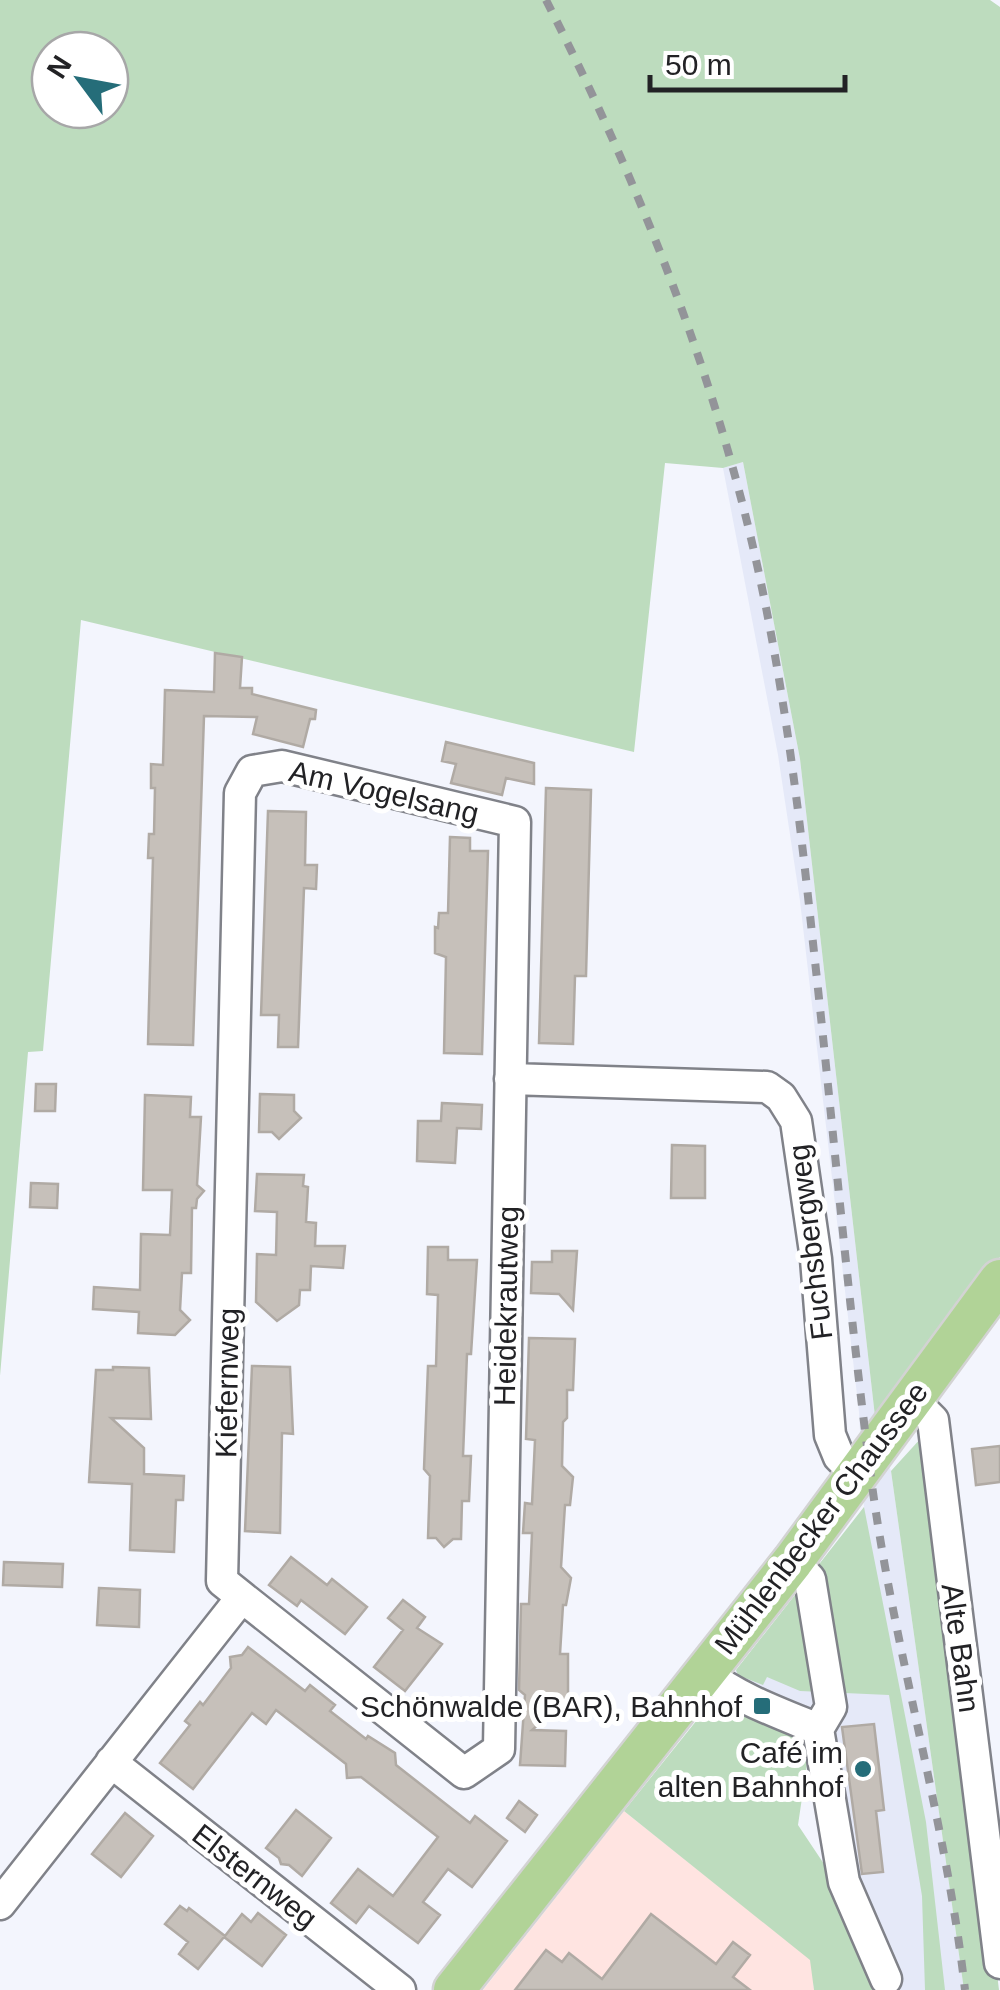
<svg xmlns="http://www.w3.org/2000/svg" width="1000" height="1990" font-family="Helvetica,sans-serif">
<rect width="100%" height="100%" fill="#f3f5fd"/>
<path fill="#ffe4e1" d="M624,1811L811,1960L814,1990H483Z"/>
<path fill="#e5e9f8" d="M743,462L800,759L877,1434L891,1471L964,1990H841L856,1931L811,1737L726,1702L709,1705L864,1507L859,1412L800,901L778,755L723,468Z"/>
<path fill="#bddcbe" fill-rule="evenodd" d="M0,0H990L1000,7V1257L963,1304L877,1434L800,759L743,462L723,468L665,463L634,752L81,620L43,1051L28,1052L0,1376ZM50,50H110V110H50Z
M922,1437C938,1623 978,1805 999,1990H964L891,1471Z
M864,1507L926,1822L945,1990H925L922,1896L889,1695L800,1691L767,1677L763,1685L745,1678L741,1683L736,1670Z
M726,1702L811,1737L798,1825L828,1870L879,1990H814L810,1960L624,1811L709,1705Z"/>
<path fill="#c6c0ba" stroke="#b0aaa4" stroke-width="2.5" d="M215,653L242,657L240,688H252V694L316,710L315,719H310L303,747L253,734L257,717L204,716L193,1045L148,1044L153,858H148L149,834H154L155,788H151V764L163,765L165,690L214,692Z
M446,742L534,763V784L506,778L502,795L451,783L456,764L442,761Z
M546,788L591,790L586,976H575L573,1044L539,1043Z
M268,811L306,812L305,865H317L316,889L304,888L298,1047H278L279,1015H261Z
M450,837L470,838V851H488L482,1054L444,1053L446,957L435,953V927L438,928L439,913H448Z
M36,1084H56L55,1111H35Z
M260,1094L294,1095V1111L301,1118L279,1139L272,1132H259Z
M145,1095L191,1097L190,1117H201L197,1185L204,1191L197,1199L196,1208H192L191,1273H182L180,1310L190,1320L175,1335L138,1333L139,1312L93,1309L94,1287L140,1290L141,1234L170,1235L172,1190H143Z
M442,1103L482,1105L481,1129L457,1128L455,1163L417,1161L418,1121H441Z
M672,1145L705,1146V1198H671Z
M257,1174L304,1175L303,1186L308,1187L306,1222L316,1223L315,1246H345L343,1268L311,1266L310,1290H300L299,1305L277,1321L256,1302L257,1254L276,1255L277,1212L255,1211Z
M31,1183L58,1184L57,1208L30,1207Z
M428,1247H448V1260H477L471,1354H467L463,1456H471L469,1501H462L461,1539H453L444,1547L436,1538H428L430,1476L424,1469L428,1366H436L438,1295L427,1294Z
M552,1251H577L573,1310L559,1294L531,1293L532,1262H552Z
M529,1338L575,1339L573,1390H567V1418L563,1422L562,1466L573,1477L570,1505H565L561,1567L571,1578L566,1605H563L560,1654H568V1699L532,1730L566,1731L565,1766L520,1765L525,1695L519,1690L521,1604H529L532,1533H523L525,1503L532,1504L535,1440L526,1439Z
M252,1366L290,1367L293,1434L282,1433L280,1533L245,1531Z
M113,1367L149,1368L151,1419L111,1418L144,1448V1474L184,1476L183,1500H176L174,1552L130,1550L132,1484L89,1482L96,1370H113Z
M1000,1446V1482L976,1485L972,1449Z
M291,1557L327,1585L332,1579L367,1607L345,1634L301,1600L297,1606L269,1585Z
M4,1562L63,1564L62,1587L3,1585Z
M99,1588L140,1590L139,1627L97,1625Z
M403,1600L425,1617L417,1628L442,1644L405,1691L374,1667L403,1630L388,1618Z
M248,1647L305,1691L310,1685L335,1705L330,1711L366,1739L368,1736L395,1753L396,1765L470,1823L475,1816L507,1841L472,1887L448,1869L423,1902L440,1915L418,1943L369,1906L356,1923L331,1903L358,1869L393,1896L438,1837L361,1777L347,1778L346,1764L276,1710L266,1724L252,1713L193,1789L160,1763L190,1725L185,1721L200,1702L203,1705L231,1668L230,1657L242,1655Z
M874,1724L884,1810L876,1811L883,1872L862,1874L842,1727Z
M519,1801L537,1815L525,1832L507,1818Z
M296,1810L331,1838L302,1876L289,1865L281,1864L279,1858L266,1848Z
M125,1813L153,1836L121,1877L92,1854Z
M180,1906L187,1911L189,1908L225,1936L242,1914L251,1922L258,1913L286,1935L262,1966L224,1937L198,1969L179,1954L188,1942L165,1924Z
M651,1914L716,1964L733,1942L750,1955L733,1977L750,1990H515L546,1950L562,1962L569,1953L602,1979Z"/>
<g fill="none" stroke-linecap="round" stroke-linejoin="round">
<defs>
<path id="minor" d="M510,1079L767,1087L781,1097L796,1121L816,1259L830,1435L839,1457L857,1475
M914,1401L933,1420L1000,1963
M793,1561L810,1579L831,1707L818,1729L844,1882L886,1979
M704,1672C737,1698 779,1713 818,1729
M111,1762L400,1990
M0,1904L242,1597L222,1581L240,793L252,771L282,766L515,822L499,1749L464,1773L242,1597"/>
<path id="major" d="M454,1990L793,1561L1000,1280"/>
</defs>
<use href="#minor" stroke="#808289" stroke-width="35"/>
<use href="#major" stroke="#d3d3d3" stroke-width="45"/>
<use href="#minor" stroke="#fff" stroke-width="30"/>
<use href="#major" stroke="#b1d397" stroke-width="40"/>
<path stroke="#939499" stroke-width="8" stroke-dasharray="12 12" stroke-linecap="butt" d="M546,0C625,155 693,319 738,487C778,635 797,791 813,943C833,1123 848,1305 872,1485C895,1655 946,1820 965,1990"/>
</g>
<g fill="#256d79" stroke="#fff" stroke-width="4">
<rect x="752" y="1696" width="20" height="20" rx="5"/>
<circle cx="863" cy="1769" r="10"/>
</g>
<g text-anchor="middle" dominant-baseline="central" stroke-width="10" stroke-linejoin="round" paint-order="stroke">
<g font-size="30" fill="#222225" stroke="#fff">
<text transform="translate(384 792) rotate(13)">Am Vogelsang</text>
<text transform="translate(810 1242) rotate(-97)">Fuchsbergweg</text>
<text transform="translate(506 1306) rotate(-89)">Heidekrautweg</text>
<text transform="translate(227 1383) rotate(-89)">Kiefernweg</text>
<text transform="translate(821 1518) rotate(-53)">Mühlenbecker Chaussee</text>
<text transform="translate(961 1648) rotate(82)">Alte Bahn</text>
<text transform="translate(255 1876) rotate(38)">Elsternweg</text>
</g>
<g font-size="30" fill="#222225" stroke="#fff" text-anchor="end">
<text x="742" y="1706">Schönwalde (BAR), Bahnhof</text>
<text x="843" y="1752">Café im<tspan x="843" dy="34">alten Bahnhof</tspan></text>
</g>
</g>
<g transform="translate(80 80) rotate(302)"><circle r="48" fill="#ffffff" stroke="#a7a7a8" stroke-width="2.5"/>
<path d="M0-8L18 38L0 25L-18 38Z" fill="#256d79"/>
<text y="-15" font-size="28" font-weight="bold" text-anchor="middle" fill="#222225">N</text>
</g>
<path d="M650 75v15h195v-15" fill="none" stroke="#222225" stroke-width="5"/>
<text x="665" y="75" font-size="30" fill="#222225" stroke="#ffffff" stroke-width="8" paint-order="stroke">50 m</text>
</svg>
